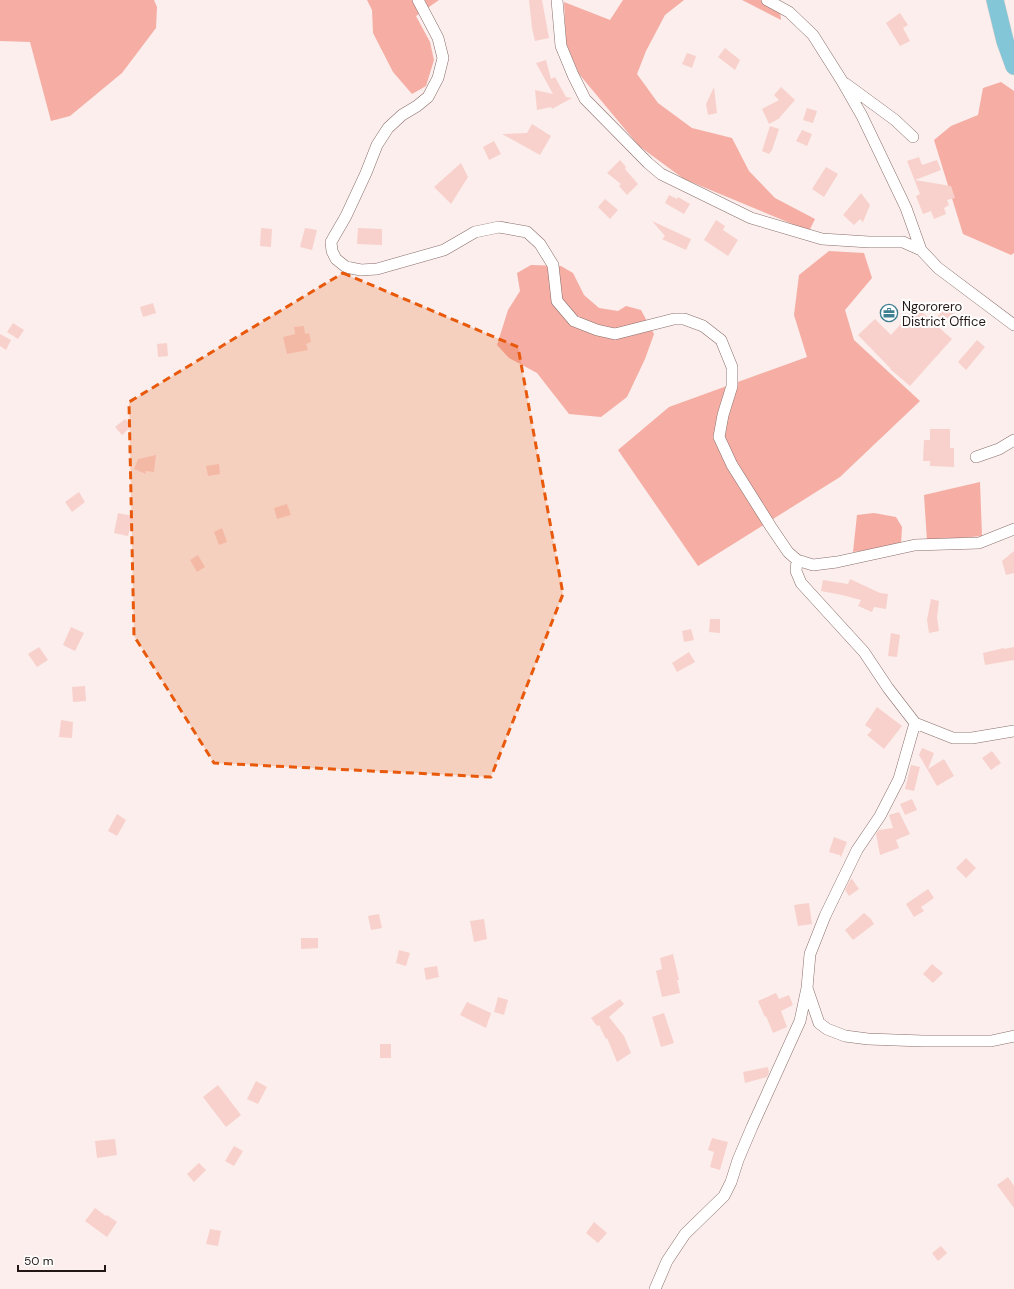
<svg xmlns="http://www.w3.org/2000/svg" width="1014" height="1289" font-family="'DM Sans',sans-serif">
<rect width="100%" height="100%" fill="#fbeeec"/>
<path fill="#f5ada4" d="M0,0H154L157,7L156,28L122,73L70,116L51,121L30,42L0,41Z
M367,0H439L416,16L430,42L434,60L426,86L412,94L393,72L373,33L372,10Z
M623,0H684L665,15L646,51L637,74L658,103L692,128L732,138L749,171L775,198L815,219L809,231L684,179L639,146L579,74L566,43L564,2L610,20Z
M742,0H779L781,20L746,2Z
M1001,82L1014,91V253L1011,255L963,234L934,140L951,126L978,115L983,88Z
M829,251L864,253L872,278L845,310L854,340L920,401L840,477L698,566L618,450L669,407L807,357L794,315L799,275Z
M531,265L561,266L573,273L584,295L599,308L618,311L626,306L641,310L654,334L645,359L627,397L601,417L569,414L537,373L509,358L497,345L508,310L520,291L517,273Z
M980,482L982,536L927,541L924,495Z
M874,513L896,517L902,527L901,545L853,552L857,515Z"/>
<path fill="#f8d1cc" d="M529,0H542L549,38L535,41L532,28Z
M900,13L908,25L903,28L910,41L900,46L886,23Z
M725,48L740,60L735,70L718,57Z
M687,53L696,56L692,68L682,64Z
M546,60L551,79L555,77L566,97L572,98L552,109L551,107L537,110L535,90L553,94L536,63Z
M714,87L717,113L708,115L706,104Z
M781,87L795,100L780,117V118L769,124L762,109L779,100L774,95Z
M807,108L817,111L813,123L803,120Z
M532,124L551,136L540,155L502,134L527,133Z
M770,126L779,129L772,150L769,154L762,151Z
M802,130L812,134L807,146L796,141Z
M494,141L501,154L489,160L483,147Z
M919,157L922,165L937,160L941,170L915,180L951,186L955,198L947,200L949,205L944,208L946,214L934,219L931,211L923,214L916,196L920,194L907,161Z
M620,160L626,167L625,169L638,184L627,195L619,186L621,184L607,173Z
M461,163L468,177L451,204L434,187Z
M826,167L838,174L824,197L812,189Z
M861,193L870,205L863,222L860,219L854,225L843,215Z
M669,195L677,199L678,197L690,204L684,214L665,203Z
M605,199L618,210L610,219L598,207Z
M716,220L725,226L723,230L738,240L728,256L704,240Z
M652,221L691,239L686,250L662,239L665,236Z
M261,228L272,229L271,247L260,246Z
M305,228L317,230L312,250L300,247Z
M358,228L382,229V245L357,244Z
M947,302L954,315L935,324L952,339L910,386L890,369H891L858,335L875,319L891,335L916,307L934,323Z
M153,303L156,313L143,317L140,307Z
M13,323L24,330L18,339L7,332Z
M304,326L305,334L309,333L311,342L306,344L308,350L287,354L283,337L295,334L294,327Z
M0,334L11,340L6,350L0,346Z
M977,340L985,347L966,370L958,362Z
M167,343L168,356L158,357L157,344Z
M125,419L132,426L122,435L115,427Z
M930,429H950V448H954V467L930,466V461H923L924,440H930Z
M156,455L154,472L145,471L146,474L134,469L138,459Z
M219,464L220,474L208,476L206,466Z
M79,492L85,502L72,512L65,502Z
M287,504L291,515L277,519L274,508Z
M118,513L133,516L128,536L114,533Z
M222,528L227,542L219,545L214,532Z
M1014,551V573L1006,575L1002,561Z
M198,555L205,567L197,572L190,560Z
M850,579L880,593L888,594L886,609L874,607L872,612L858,606L861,600L842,595L821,591L823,580L848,584Z
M931,599L939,601L937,617L939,631L929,633L927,620Z
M710,619H720V633L709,632Z
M71,627L84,633L75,651L63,645Z
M691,629L694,640L684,642L682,631Z
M891,633L900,635L897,657L888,656Z
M39,647L48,660L37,667L28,654Z
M1014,647V660L985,665L983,653L1004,648V649Z
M689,652L695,662L677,672L672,663Z
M85,686L86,701L73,702L72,687Z
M877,707L902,726L884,749L867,735L872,730L865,725Z
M61,720L73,722L72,738L59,737Z
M922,748L934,753L928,769L944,759L954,776L937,786L919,755Z
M992,751L1001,763L991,770L982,758Z
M911,765L920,767L914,791L905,789Z
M912,799L917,810L905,815L900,804Z
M899,812L910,834L896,840L899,848L880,855L876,834L879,830L893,828L889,815Z
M117,814L126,820L117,836L108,831Z
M834,837L847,842L841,857L839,854V855L829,852Z
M966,858L976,868L966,878L956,868Z
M852,879L859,889L849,896L845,890L850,880Z
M928,889L934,898L921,907L924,911L914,917L906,904Z
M809,903L812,924L798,926L794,905Z
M864,913L871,919L874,924L853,940L845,930Z
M379,914L382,928L371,930L368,916Z
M484,919L487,939L474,942L470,921Z
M301,938H318V948L301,949Z
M399,950L410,953L406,966L396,963Z
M673,954L679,980H677L680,993L662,997L656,971L662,969L660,958Z
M932,964L943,973L933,983L923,974Z
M437,966L439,977L426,980L424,968Z
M776,993L779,999L789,995L793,1005L781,1011L787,1027L773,1033L766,1016L765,1017L758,1001Z
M498,997L508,1000L504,1015L494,1012Z
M620,999L624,1004L609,1017L624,1036L631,1053L617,1062L607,1038L606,1039L599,1025L597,1026L591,1018Z
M467,1002L491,1013L486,1028L460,1015Z
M664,1013L674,1043L661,1047L652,1017Z
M380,1044H391V1058H380Z
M768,1067L769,1072L767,1077L745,1083L743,1072Z
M256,1081L267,1087L258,1104L247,1099Z
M218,1085L241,1115L226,1127L203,1097Z
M712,1138L728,1142L720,1170L710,1167L714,1152L708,1150Z
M115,1139L117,1155L97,1158L95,1141Z
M234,1146L243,1151L234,1166L225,1161Z
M199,1163L206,1170L194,1182L187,1174Z
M1008,1177L1014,1186V1208L997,1185Z
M95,1208L106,1216L107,1215L117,1222L107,1237L85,1221Z
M594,1222L607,1233L598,1243L586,1233Z
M210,1229L221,1231L218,1246L206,1244Z
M941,1246L947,1253L938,1261L932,1253Z"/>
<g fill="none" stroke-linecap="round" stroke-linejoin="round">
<defs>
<path id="minor" d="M418,0L438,38L443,58L438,78L428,97L417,106L402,115L388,128L377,145L366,173L346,216L331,242L332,251L336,259L346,267L361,270L377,269L444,250L475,232L499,227L527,232L540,244L553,265L557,301L574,321L597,330L615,334L674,319H684L703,326L721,340L732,367V386L723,415L719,437L732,465L771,527L788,552L797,560L813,565L837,562L915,545L979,543L1014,529
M557,0L561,46L573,75L585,99L648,163L661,174L751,218L822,239L869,242H903L921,250L938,268L1014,325
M767,0L789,12L813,35L842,81L862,116L906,208L921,250
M846,84L895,120L913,137
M976,457L999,449L1014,440
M797,560L796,571L801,583L864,652L888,688L915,723L953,738H972L1014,731
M807,988L819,1023L827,1029L845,1036L868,1039L923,1041H991L1014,1036
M655,1289L667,1261L685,1234L724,1196L731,1182L738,1160L752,1127L800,1021L807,988L810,954L825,916L857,850L880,816L899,779L915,723"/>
<path id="primary" d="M995,0L1005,41L1014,66"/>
</defs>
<use href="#minor" stroke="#8a6e6a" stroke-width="12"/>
<use href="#primary" stroke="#cecccc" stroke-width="18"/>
<use href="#minor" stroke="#fff" stroke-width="11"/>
<use href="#primary" stroke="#83c6d8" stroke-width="17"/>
</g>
<path fill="#e8590c" fill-opacity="0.2" stroke="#e8590c" stroke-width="3" stroke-dasharray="8 5" stroke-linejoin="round" d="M343,273L518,347L563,594L491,777L214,763L134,636L129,402Z"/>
<defs>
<symbol id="office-ring" viewBox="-11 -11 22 22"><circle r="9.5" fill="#fefefe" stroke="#3e7f92" stroke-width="1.5"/><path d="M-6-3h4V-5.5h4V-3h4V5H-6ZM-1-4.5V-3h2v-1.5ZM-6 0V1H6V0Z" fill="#3e7f92"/></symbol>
</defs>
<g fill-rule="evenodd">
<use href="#office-ring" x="879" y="303" width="20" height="20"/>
</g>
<g text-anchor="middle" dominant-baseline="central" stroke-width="4" stroke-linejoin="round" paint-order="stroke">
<g font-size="13" fill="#221715" stroke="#fefefe" text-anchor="start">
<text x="902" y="306">Ngororero<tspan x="902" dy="15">District Office</tspan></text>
</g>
</g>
<path d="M18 1265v6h87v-6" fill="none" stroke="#221715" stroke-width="2"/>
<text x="24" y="1265" font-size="12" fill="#221715" stroke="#fefefe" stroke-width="3" paint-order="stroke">50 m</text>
</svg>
